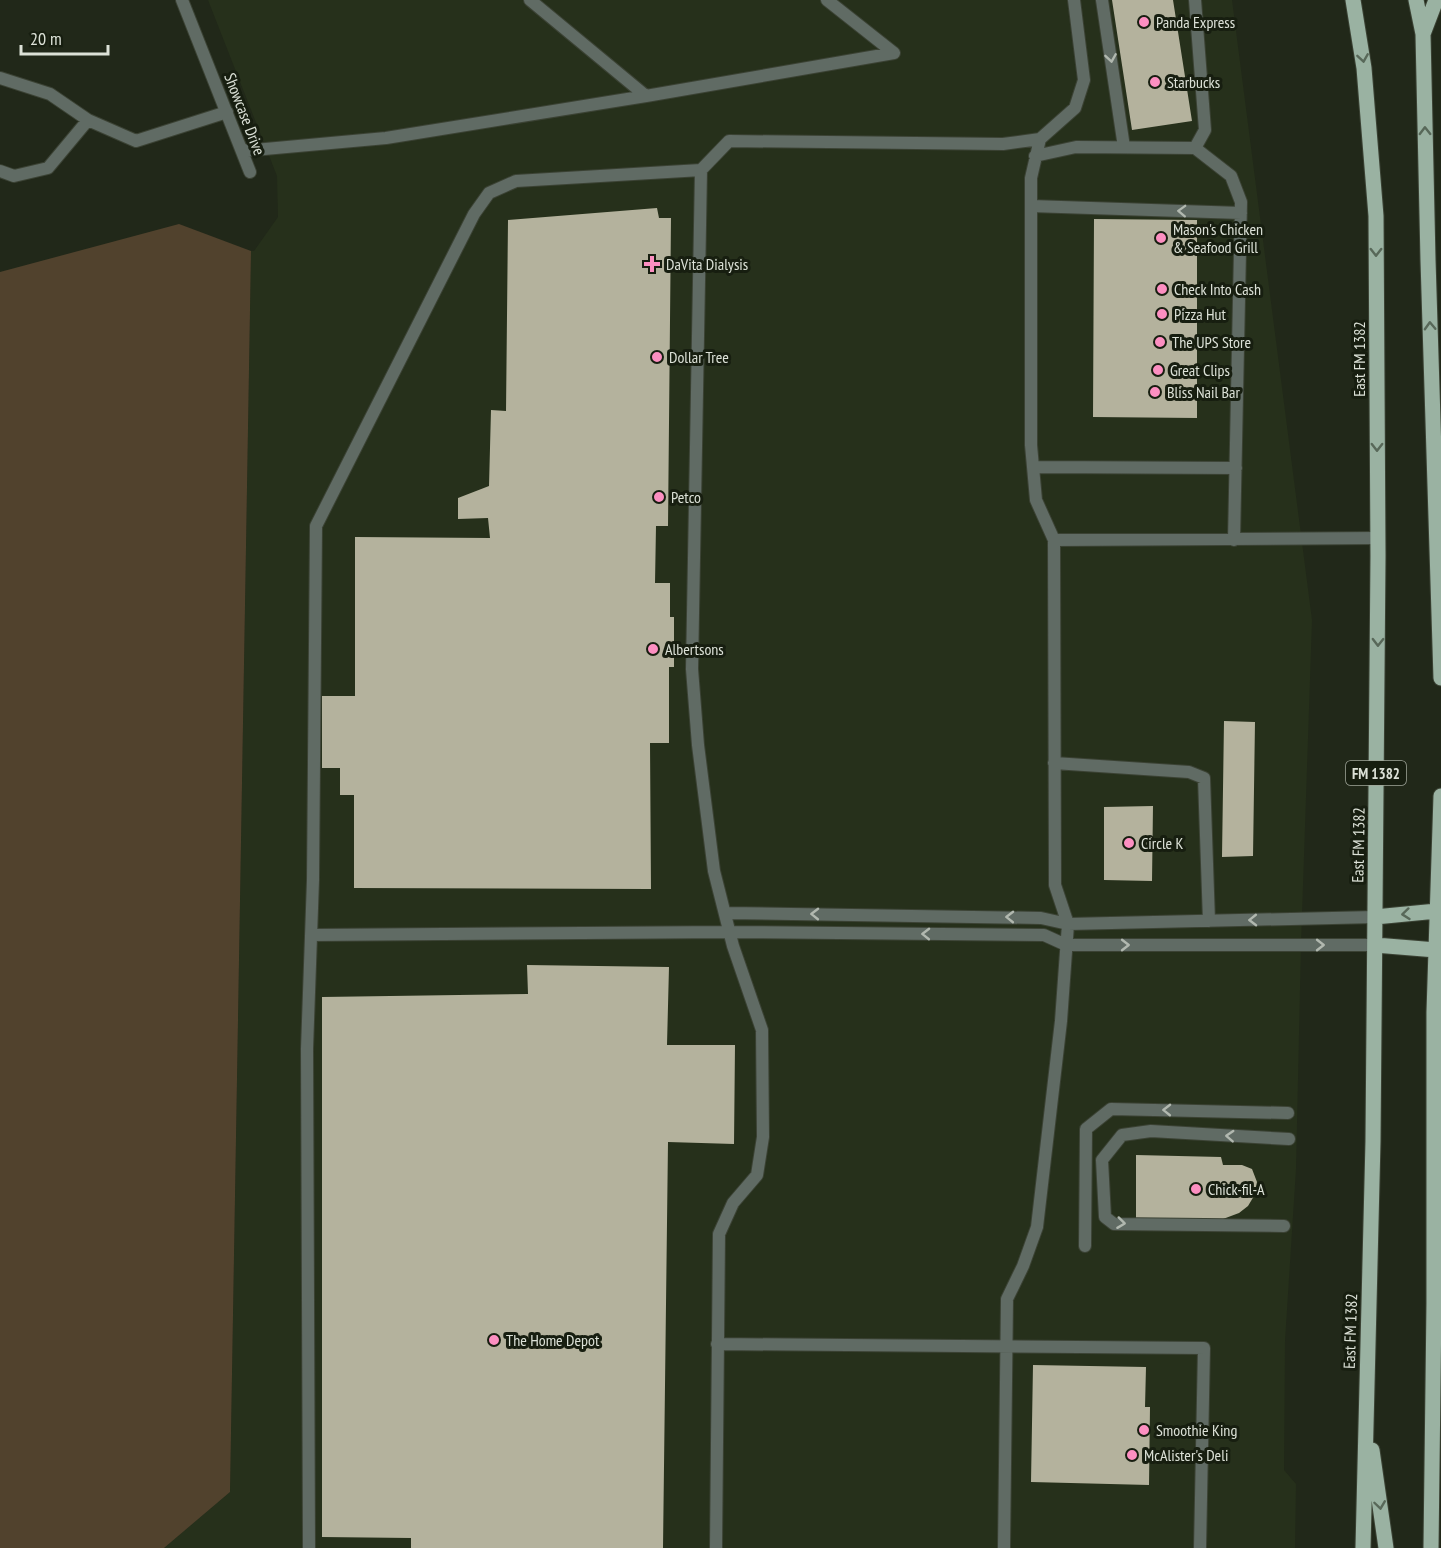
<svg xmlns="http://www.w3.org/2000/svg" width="1441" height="1548" font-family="'PT Sans Narrow',sans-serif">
<rect width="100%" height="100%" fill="#212819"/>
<path fill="#26301b" d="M208,0H1232L1312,620L1301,945L1296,1169L1285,1341L1284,1470L1296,1484L1295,1548H164L230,1492L251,251H254L278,217L277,176Z"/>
<path fill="#51422d" d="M179,224L251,251L230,1492L164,1548H0V272Z"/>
<path fill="#b4b29d" d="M1112,0H1173L1192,121L1132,130Z
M657,208L659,218H671L668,526H656L655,583H670V617H674V667H669V743H650L651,889L354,888V795H340V768H322V696H355V537L490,538L488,518L458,519V498L489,486L491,410L506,411L508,220Z
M1094,219L1197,220V418L1093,417Z
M1224,721L1255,722L1253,856L1222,857Z
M1153,806L1152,881L1104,880V807Z
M527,965L669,967L667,1045H735L734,1144L668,1142L663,1548H411V1538L322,1537V997L528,994Z
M1136,1155L1221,1157L1223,1165H1242L1252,1169L1257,1182L1254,1196L1248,1206L1239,1213L1223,1219L1201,1222L1136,1220Z
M1033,1365L1146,1367L1145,1407H1150L1149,1485L1031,1482Z"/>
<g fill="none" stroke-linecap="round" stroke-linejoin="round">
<defs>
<path id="service" d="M182,0L250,172
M1102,0L1124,147
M0,78L50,94L88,120L136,141L227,112
M646,96L894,53L827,0
M1040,139L1075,108L1084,80L1074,0
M1195,148L1205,130L1195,0
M242,151L386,138L646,96L530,0
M1035,156L1076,147L1195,148L1231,176L1241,202L1234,540
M0,171L14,176L48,168L88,120
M1031,206L1241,213
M1033,467L1236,468
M1054,540L1378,538
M1054,763L1189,772L1204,778L1209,921
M725,913L1041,918L1068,924L1375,917
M311,935L730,932L1044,935L1066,945H1375
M1284,1226L1114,1224L1105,1217L1102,1160L1122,1135L1151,1131L1289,1139
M1085,1246L1086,1129L1111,1109L1288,1113
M717,1344L1204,1348L1200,1548
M309,1548L307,1049L313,880L316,526L474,214L489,193L516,181L701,170
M716,1548L719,1234L733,1203L757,1175L763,1137L762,1030L733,946L714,871L698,745L692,669L701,170L729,141L1003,144L1040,139L1031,178V445L1036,500L1054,540L1055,885L1068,924L1061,1021L1037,1227L1023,1266L1007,1299L1004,1548"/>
<path id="primary" d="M1353,0L1364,68L1376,216L1378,556L1373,1141L1363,1548
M1416,0L1423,34L1428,260L1441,678
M1423,34L1436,0
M1375,917L1437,911
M1375,945L1436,950
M1372,1450L1386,1548
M1431,1548L1434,1303V1012L1441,796"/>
</defs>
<use href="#service" stroke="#3b4234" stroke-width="14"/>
<use href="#primary" stroke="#3b4234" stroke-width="17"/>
<use href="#service" stroke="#606b64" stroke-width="12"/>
<use href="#primary" stroke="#9ab2a2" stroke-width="15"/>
</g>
<defs><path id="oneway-chevron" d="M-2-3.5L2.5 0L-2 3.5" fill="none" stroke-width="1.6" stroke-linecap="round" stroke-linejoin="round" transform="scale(1.5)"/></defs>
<g stroke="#b1b8af">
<use href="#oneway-chevron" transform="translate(1111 58) rotate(81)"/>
<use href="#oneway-chevron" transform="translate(1182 211) rotate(-178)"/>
<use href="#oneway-chevron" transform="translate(815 914) rotate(-179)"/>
<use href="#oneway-chevron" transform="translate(1010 917) rotate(-179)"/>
<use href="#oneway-chevron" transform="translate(1253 920) rotate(179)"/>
<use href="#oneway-chevron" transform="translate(926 934) rotate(-179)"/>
<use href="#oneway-chevron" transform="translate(1125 945)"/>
<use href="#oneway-chevron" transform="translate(1320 945)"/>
<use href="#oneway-chevron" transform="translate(1167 1110) rotate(-179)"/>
<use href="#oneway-chevron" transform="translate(1230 1136) rotate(-177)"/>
<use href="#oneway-chevron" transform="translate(1121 1223) rotate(7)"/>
</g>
<g stroke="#586859">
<use href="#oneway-chevron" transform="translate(1363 58) rotate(81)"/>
<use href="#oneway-chevron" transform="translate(1425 131) rotate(-91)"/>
<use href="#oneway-chevron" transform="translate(1376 252) rotate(90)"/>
<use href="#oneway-chevron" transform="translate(1430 326) rotate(-92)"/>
<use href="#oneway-chevron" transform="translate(1377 447) rotate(90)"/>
<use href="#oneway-chevron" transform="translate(1378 642) rotate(91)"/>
<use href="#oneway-chevron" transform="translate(1406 914) rotate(174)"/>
<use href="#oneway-chevron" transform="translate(1380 1505) rotate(82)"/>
</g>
<g fill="#fc8fc1" stroke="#171e10" stroke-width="2">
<circle cx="1144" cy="22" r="6"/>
<circle cx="1155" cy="82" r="6"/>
<circle cx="1161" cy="238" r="6"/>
<path d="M649 255h6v6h6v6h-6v6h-6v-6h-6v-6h6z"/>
<circle cx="1162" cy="289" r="6"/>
<circle cx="1162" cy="314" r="6"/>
<circle cx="1160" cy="342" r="6"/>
<circle cx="657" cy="357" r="6"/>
<circle cx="1158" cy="370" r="6"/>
<circle cx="1155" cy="392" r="6"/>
<circle cx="659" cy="497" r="6"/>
<circle cx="653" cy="649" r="6"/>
<circle cx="1129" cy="843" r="6"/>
<circle cx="1196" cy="1189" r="6"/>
<circle cx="494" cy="1340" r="6"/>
<circle cx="1144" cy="1430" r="6"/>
<circle cx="1132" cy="1455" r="6"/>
</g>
<g text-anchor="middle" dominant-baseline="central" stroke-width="6" stroke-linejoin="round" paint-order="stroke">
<rect fill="#171e10" stroke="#a1a69b" stroke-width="1.5" x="1346" y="761" width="60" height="24" rx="4.5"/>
<g font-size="15" font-weight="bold" fill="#dce1d7">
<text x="1376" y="773">FM 1382</text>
</g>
<g font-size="16" fill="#dce1d7" stroke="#171e10" text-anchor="start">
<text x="1156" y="22">Panda Express</text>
<text x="1167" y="82">Starbucks</text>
<text x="1173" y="229">Mason's Chicken<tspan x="1173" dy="18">&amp; Seafood Grill</tspan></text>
<text x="666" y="264">DaVita Dialysis</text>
<text x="1174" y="289">Check Into Cash</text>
<text x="1174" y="314">Pizza Hut</text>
<text x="1172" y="342">The UPS Store</text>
<text x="669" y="357">Dollar Tree</text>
<text x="1170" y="370">Great Clips</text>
<text x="1167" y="392">Bliss Nail Bar</text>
<text x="671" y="497">Petco</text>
<text x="665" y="649">Albertsons</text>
<text x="1141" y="843">Circle K</text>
<text x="1208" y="1189">Chick-fil-A</text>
<text x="506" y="1340">The Home Depot</text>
<text x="1156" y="1430">Smoothie King</text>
<text x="1144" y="1455">McAlister's Deli</text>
</g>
<g font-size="16" fill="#dce1d7" stroke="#171e10">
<text transform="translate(245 114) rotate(69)">Showcase Drive</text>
<text transform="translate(1359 359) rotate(-90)">East FM 1382</text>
<text transform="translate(1358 845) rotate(-89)">East FM 1382</text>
<text transform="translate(1350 1331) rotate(-88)">East FM 1382</text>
</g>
</g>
<path d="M21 45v9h87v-9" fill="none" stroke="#dce1d7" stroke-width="3"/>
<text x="30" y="45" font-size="18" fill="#dce1d7" stroke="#171e10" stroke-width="4.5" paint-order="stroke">20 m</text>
</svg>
